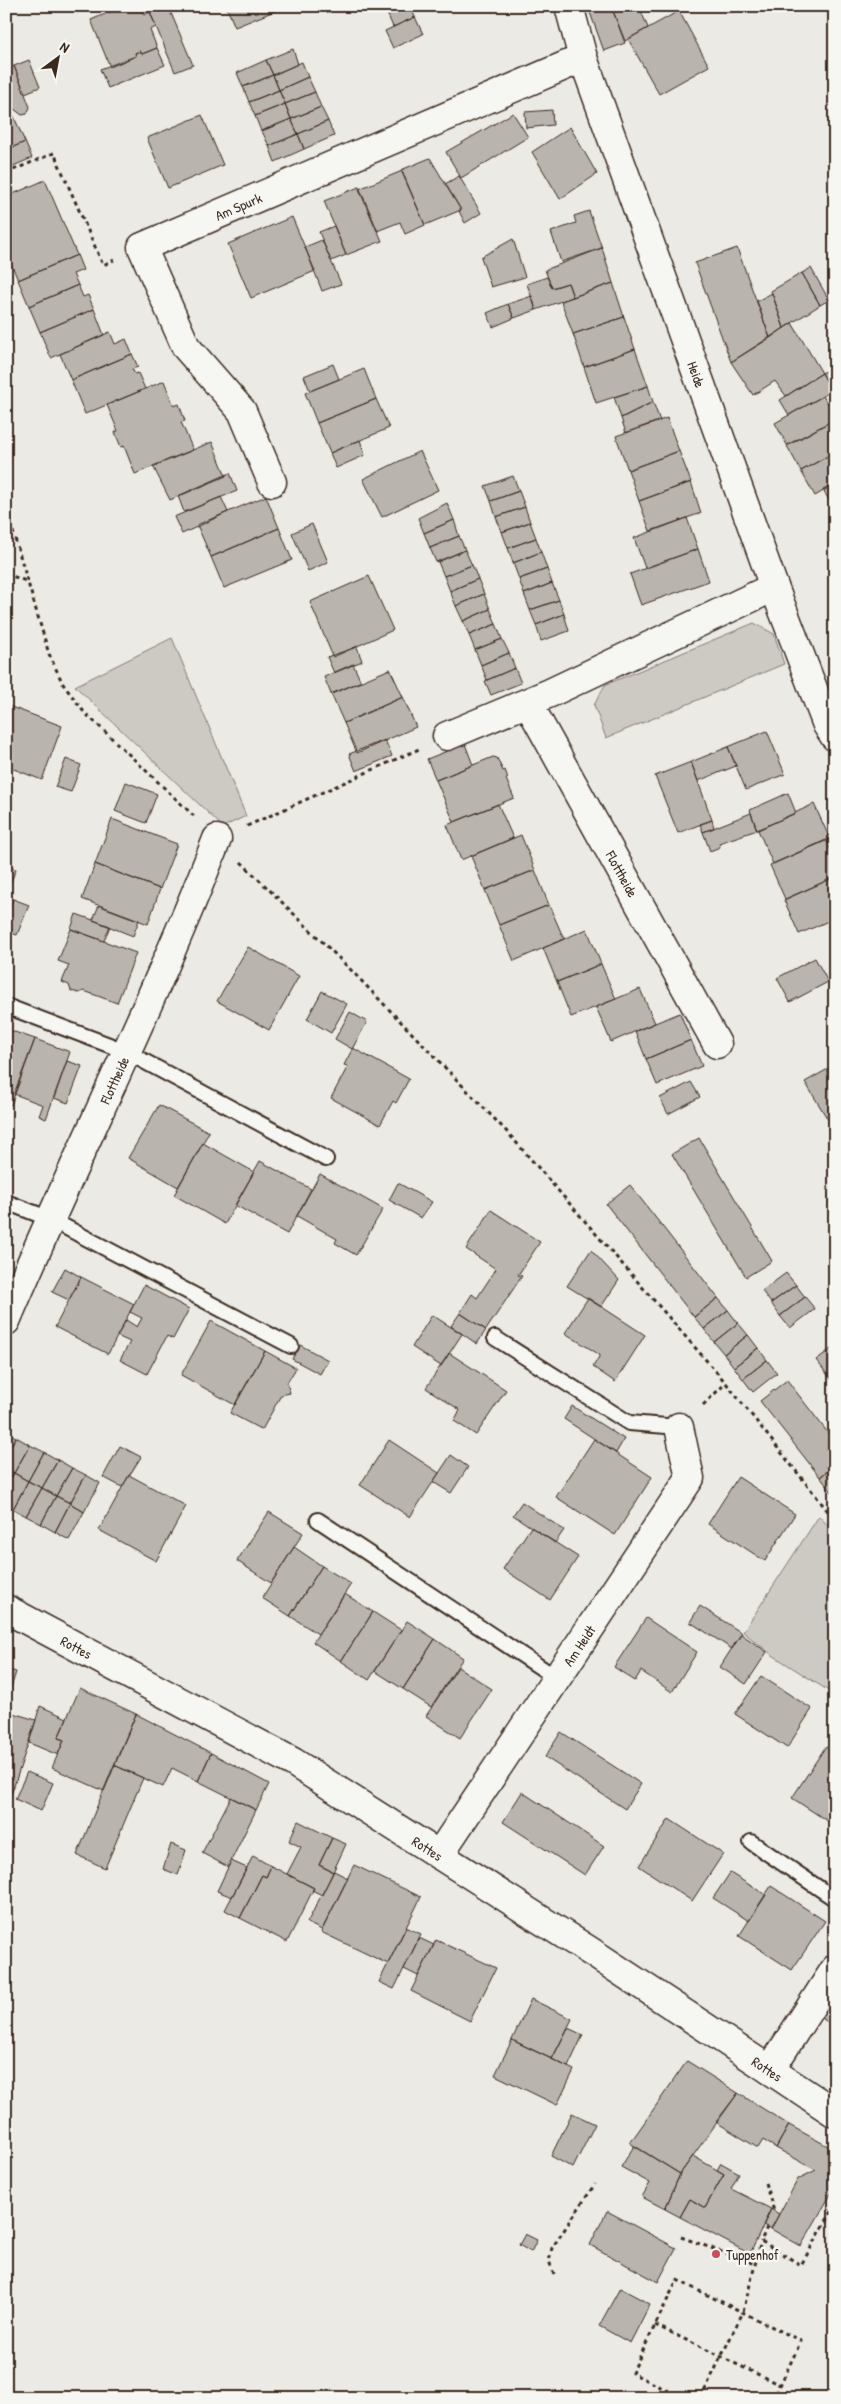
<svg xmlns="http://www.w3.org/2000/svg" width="841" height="2404" font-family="'Patrick Hand',sans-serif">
<rect width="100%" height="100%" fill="#ebeae5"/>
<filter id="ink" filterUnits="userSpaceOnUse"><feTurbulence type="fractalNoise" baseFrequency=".02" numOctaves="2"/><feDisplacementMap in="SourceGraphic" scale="10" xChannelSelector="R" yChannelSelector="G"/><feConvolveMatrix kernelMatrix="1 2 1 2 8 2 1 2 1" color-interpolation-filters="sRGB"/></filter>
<g filter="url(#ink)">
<path fill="#cdcac4" stroke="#847a71" d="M754,623L774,634L784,664L606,738L594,705L605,685Z
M172,638L246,816L223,827L75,686Z
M819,1516L835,1533V1695L771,1654L743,1632Z"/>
<path fill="#bab4ae" stroke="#3b2a1e" d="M124,6H140L144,15L150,12L156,27L150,30L157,48L142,54L140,51L135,53L136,56L110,67L91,20Z
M165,6H168L193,65L175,72L150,12Z
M226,6H287L235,27Z
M370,6H384V8L373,13Z
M384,6H410L415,17L393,27Z
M611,6L625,43L604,51L588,7Z
M611,6H639L648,28L625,41Z
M679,11L709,66L659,94L628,39Z
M415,17L423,34L393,48L385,31Z
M157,48L165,65L108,88L100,69L136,56L135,53L140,51L142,54Z
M293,49L298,64L273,75L266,60Z
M29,60L40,87L25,93L14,66Z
M266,60L273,75L243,87L237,73Z
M302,62L308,77L279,90L273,75Z
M14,66L30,107L27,114L22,115L14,109L6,112V69Z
M273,75L279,90L249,102L243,87Z
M308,77L315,92L285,104L279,90Z
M279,90L285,104L255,116L249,102Z
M315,92L321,107L291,119L285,104Z
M285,104L291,119L261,131L255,116Z
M321,107L328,121L298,134L291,119Z
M11,110L25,142L6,150V112Z
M552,110L553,125L526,128L525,112Z
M513,113L528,137L461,178L446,152Z
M202,115L223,165L168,188L147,138Z
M291,119L298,134L269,146L262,131Z
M328,121L334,136L304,149L298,134Z
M570,127L597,174L560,199L532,152Z
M298,134L304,149L275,162L269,146Z
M25,142L32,158L6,169V150Z
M430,158L461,210L425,225L401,170Z
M402,171L425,225L405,234L400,222L377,231L359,189Z
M459,176L481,213L465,223L459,211L461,210L445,184Z
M45,180L77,255L18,280L6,252V197Z
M359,187L382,241L346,255L324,201Z
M589,211L602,248L561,262L551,232L576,223L574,216Z
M292,217L315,271L251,298L228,244Z
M334,226L346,255L331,261L319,232Z
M513,239L525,277L491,287L481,257Z
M322,240L341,284L322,291L305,247Z
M602,248L613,283L573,297L568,283L552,288L545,270Z
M737,248L770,338L731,362L695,263Z
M77,255L83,270L73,274L78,285L29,306L18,280Z
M811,268L829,300L820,305L802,273Z
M802,273L820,305L784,328L771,291Z
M547,277L552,288L568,283L573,297L536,310L527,284Z
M613,283L624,317L573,334L561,301Z
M78,285L83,297L88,295L94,309L40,332L29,306Z
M772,293L784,328L770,338L757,301Z
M532,296L536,310L514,318L508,304Z
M508,304L514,318L493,327L487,313Z
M94,309L104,335L51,358L40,332Z
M624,317L635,349L584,367L573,334Z
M792,323L822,373L786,396L775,381L753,395L731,362Z
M110,332L115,344L126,339L132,354L71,380L60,354Z
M635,349L648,386L596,403L584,367Z
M132,354L138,367L132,369L135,374L138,373L145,389L85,414L71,380Z
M333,364L339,379L310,391L304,376Z
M835,365V390L832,391L822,373Z
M364,369L376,399L317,423L305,393Z
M822,373L832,391L789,415L780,400Z
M164,381L174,406L179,404L185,421L181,422L193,450L135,474L124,446L121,447L115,432L118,431L107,405Z
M648,386L653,402L621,418L614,397Z
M823,396L828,404L835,401V419L787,445L775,423Z
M376,399L389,428L330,453L317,423Z
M653,402L660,421L626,433L621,418Z
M667,418L679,451L628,470L616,436Z
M835,419V452L801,471L787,446Z
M360,440L365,455L336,468L330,453Z
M212,442L226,476L170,500L153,466Z
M420,451L438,490L382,517L363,479Z
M679,451L691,482L639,501L628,470Z
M835,452V484L815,496L801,471Z
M230,473L237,491L184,512L178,496Z
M513,476L519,491L491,501L485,486Z
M691,482L701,513L650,531L639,501Z
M835,484V510L823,490Z
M519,491L525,507L496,517L491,501Z
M266,496L279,528L211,557L197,525Z
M221,497L228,512L182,534L174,517Z
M447,503L454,520L424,533L418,518Z
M525,507L530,522L502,532L496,517Z
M687,518L698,549L645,568L634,538Z
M454,520L459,536L430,548L424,533Z
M530,522L536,538L508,548L502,532Z
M312,524L328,562L308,571L292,533Z
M279,528L292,560L224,588L211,557Z
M459,536L465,550L436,562L430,548Z
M536,538L541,552L513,563L508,548Z
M698,549L709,581L641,605L630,574Z
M465,550L472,565L444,576L438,562Z
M541,552L547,569L519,579L513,563Z
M472,565L478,579L450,591L444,576Z
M547,569L552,583L524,594L519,579Z
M369,576L393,630L333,657L310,602Z
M478,579L484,594L456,606L450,591Z
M552,583L559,600L530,610L524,594Z
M484,594L490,609L463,621L456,606Z
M559,600L564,614L536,625L530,610Z
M490,609L496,624L469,635L463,621Z
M564,614L569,631L541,641L536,625Z
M496,624L502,639L475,650L469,635Z
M502,639L509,653L481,665L475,650Z
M357,647L362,661L334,673L327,657Z
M509,653L515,668L487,680L481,665Z
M353,664L361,682L331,694L324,677Z
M515,668L521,683L491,695L485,681Z
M390,669L403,697L344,723L331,694Z
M403,697L416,727L357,753L344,723Z
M6,705L62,726L42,780L6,766Z
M767,731L785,774L746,790L728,747Z
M385,740L392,756L356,771L349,754Z
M465,744L473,765L436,780L427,759Z
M728,747L736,766L698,781L691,762Z
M493,757L497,758L503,771L505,770L508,778L506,779L514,798L454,822L436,780Z
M66,759L81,765L71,792L55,787Z
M691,762L712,820L678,833L655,776Z
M126,782L157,794L146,823L115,811Z
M788,793L796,813L757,830L750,810Z
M498,804L513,838L461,860L447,825Z
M814,804L830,839L773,864L758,830Z
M751,813L757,830L719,843L720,847L710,851L703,832Z
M112,819L177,844L160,889L95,864Z
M712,820L714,828L703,832L700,824Z
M521,835L535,870L485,890L471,856Z
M826,840L835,859V877L785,899L770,865Z
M95,864L160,889L148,924L82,899Z
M6,865L16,869L6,895Z
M535,870L549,905L499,925L485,890Z
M835,877V918L799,934L784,900Z
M13,899L29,905L17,935L6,931V918Z
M99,905L139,920L133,936L93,920Z
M549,905L564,939L514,961L499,925Z
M76,914L110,926L104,941L71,929Z
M71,929L136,953L117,1003L84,991L79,993L71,991L69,985L62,982L69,965L58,961Z
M587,929L601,964L557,982L543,948Z
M248,947L299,976L269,1030L217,1001Z
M815,958L828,982L790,1002L777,978Z
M601,964L616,999L571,1017L557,982Z
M640,989L655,1023L611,1042L596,1007Z
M322,991L347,1004L331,1033L307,1019Z
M350,1012L367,1022L352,1049L335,1039Z
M680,1013L691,1040L646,1059L635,1031Z
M6,1029L35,1039L11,1105L6,1104Z
M35,1039L70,1052L46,1119L39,1116L43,1105L14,1094Z
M691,1040L702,1066L657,1085L646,1059Z
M353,1048L409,1079L396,1103L393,1101L380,1125L331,1098L348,1066L344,1065Z
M67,1061L82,1066L68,1103L54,1098Z
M835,1065V1131L805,1082Z
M691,1082L700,1097L668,1114L660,1098Z
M159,1105L209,1132L178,1187L128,1158Z
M699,1138L772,1261L746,1277L672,1154Z
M203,1143L254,1172L225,1224L174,1195Z
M260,1161L311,1189L287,1234L235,1205Z
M320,1174L383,1209L356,1255L335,1243L337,1239L297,1216Z
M398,1183L432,1202L421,1218L389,1200Z
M630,1185L718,1298L694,1317L606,1204Z
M491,1210L540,1242L518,1275L522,1276L486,1330L460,1313L472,1294L477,1298L496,1269L466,1249Z
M591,1250L619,1280L601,1307L567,1286Z
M65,1268L81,1277L69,1300L52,1292Z
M786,1273L796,1285L771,1303L762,1291Z
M81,1277L134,1304L108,1354L55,1327Z
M144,1285L189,1309L173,1339L167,1336L147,1374L120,1360L130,1342L117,1336L126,1320L137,1327L142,1318L130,1312Z
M796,1285L805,1297L780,1316L771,1303Z
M805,1297L815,1309L790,1328L780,1316Z
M588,1298L645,1335L615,1382L593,1367L600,1355L565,1333Z
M718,1298L728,1310L704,1329L694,1317Z
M728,1310L738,1323L714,1342L704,1329Z
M460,1313L486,1330L477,1344L451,1326Z
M432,1315L462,1334L441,1366L412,1347Z
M211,1321L265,1351L235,1405L181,1375Z
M738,1323L748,1335L724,1354L714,1342Z
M748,1335L758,1348L734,1367L724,1354Z
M300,1345L328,1360L320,1374L292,1359Z
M835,1346V1384L816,1360Z
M758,1348L767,1360L743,1379L734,1367Z
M265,1351L296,1368L287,1383L290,1393L281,1395L262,1430L230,1413Z
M449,1353L506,1390L476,1435L454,1421L460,1410L426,1388Z
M767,1360L777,1373L753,1392L743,1379Z
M787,1380L835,1442V1465L820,1477L760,1401Z
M572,1406L624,1439L616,1453L564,1419Z
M6,1432L16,1437L6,1454Z
M16,1437L30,1445L14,1473L6,1469V1454Z
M594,1439L652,1477L615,1535L556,1497Z
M389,1440L439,1473L410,1517L360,1485Z
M30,1445L44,1452L28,1481L14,1473Z
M120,1446L141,1457L122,1487L103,1477Z
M44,1452L58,1460L42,1488L28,1481Z
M451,1455L468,1467L451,1493L433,1482Z
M58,1460L72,1468L56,1496L42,1488Z
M835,1465V1496L820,1477Z
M72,1468L86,1475L70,1503L56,1496Z
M6,1469L14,1473L6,1487Z
M14,1473L28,1481L13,1509L6,1505V1487Z
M86,1475L100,1483L84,1512L70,1503Z
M129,1475L186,1506L156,1561L99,1530Z
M738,1477L795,1514L765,1561L708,1524Z
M28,1481L42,1488L26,1516L13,1509Z
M42,1488L56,1496L41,1524L26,1516Z
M56,1496L70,1503L55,1532L41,1524Z
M522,1502L564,1530L555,1543L513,1515Z
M70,1503L84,1512L69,1540L55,1532Z
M269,1512L303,1533L271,1583L237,1561Z
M531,1527L578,1557L550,1600L503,1569Z
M294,1547L322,1566L290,1616L262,1598Z
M322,1566L351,1584L318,1634L290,1616Z
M345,1594L373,1612L341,1661L313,1642Z
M700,1606L742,1633L732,1649L690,1622Z
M373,1612L401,1630L369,1680L341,1661Z
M646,1618L697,1652L672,1692L641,1671L635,1681L614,1667Z
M407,1621L435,1639L403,1689L375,1671Z
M741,1634L767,1652L746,1684L720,1667Z
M435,1639L463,1658L431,1707L403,1689Z
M458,1667L492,1689L460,1738L426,1716Z
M6,1669L16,1672L6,1704Z
M761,1676L812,1709L787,1748L735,1714Z
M80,1688L136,1714L104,1791L52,1768L64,1740L58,1738Z
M40,1706L67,1718L58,1738L64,1740L58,1755L29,1743Z
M6,1711L36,1720L9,1801L6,1800Z
M136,1714L211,1753L198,1781L172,1768L163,1787L114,1765Z
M561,1732L641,1784L625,1809L545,1757Z
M826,1746L835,1751V1791L832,1795L835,1796V1826L792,1798Z
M211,1753L269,1784L256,1810L198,1781Z
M114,1765L143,1778L105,1868L77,1855Z
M27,1772L53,1783L41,1811L15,1799Z
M522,1792L604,1846L585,1875L503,1822Z
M231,1797L256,1810L228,1867L202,1853Z
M669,1819L723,1854L692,1901L639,1866Z
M298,1821L332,1838L319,1865L333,1872L322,1895L312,1890L314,1888L287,1874L301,1847L289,1841Z
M332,1838L346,1844L333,1872L319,1865Z
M171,1844L186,1850L178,1875L163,1869Z
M253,1856L271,1866L266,1877L262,1875L240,1918L225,1910Z
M231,1861L247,1868L232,1897L217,1891Z
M354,1865L421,1897L388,1964L321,1932Z
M271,1866L314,1888L287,1942L240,1918L262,1875L266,1877Z
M334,1871L348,1878L322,1930L307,1923Z
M730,1873L766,1895L749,1921L713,1898Z
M771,1886L825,1921L792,1970L739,1936Z
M406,1927L421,1934L394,1989L379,1982Z
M419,1938L434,1945L418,1976L404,1969Z
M436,1940L496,1968L470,2021L411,1991Z
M835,1996V2026L821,2018Z
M531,1999L572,2019L552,2059L512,2040Z
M568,2028L583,2035L568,2067L552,2059Z
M512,2040L574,2070L557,2105L495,2075Z
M687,2061L738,2093L680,2174L630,2143Z
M738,2093L789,2125L776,2148L763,2140L758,2148L716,2122Z
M572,2113L595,2124L573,2168L551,2156Z
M789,2125L835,2150V2187L801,2246L771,2229L798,2179L816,2170L776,2148Z
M634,2146L680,2174L665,2209L642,2197L650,2183L621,2167Z
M693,2156L724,2174L705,2208L690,2199L680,2217L665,2209L680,2174Z
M721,2163L739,2173L731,2189L771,2209L750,2254L680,2217L690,2199L705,2208L724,2174L717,2170Z
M771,2209L779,2214L771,2229L763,2225Z
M607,2211L676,2248L658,2282L590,2245Z
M525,2234L537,2240L531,2252L519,2245Z
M620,2288L650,2304L630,2343L599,2326Z"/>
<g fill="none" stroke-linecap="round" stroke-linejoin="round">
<defs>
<path id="lane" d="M6,1006L125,1051L326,1159
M6,1202L50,1219L291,1346
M495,1338L629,1423L679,1427
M318,1520L558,1679
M751,1842L835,1899"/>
<g id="street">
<path id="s1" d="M569,6L583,58L774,587L827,725L835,737"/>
<path id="s2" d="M272,482L242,411L186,347L142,247L583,58"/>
<path id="s3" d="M528,703L717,1044"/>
<path d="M447,736L550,693L774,587"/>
<path id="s4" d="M6,1321C74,1160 154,1002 217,839"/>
<path id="s5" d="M439,1855L690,1478L679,1427"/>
<path d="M770,2070L835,1969"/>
</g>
<g id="secondary">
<path id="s6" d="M6,1609L293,1762L593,1953L835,2113"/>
</g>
</defs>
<use href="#lane" stroke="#3b2a1e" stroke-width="18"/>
<use href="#street" stroke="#3b2a1e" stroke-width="31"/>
<use href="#secondary" stroke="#3b2a1e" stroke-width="31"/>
<path stroke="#3b2a1e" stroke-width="3" stroke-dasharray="4 4" stroke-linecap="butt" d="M6,173L54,153L103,265L114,260
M6,508L49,654L63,684L84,712L194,816
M6,574L26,581
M247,826L419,749
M241,862L352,971L508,1133L726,1383L835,1520
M703,1405L726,1383
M765,2183L774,2211
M767,2227L761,2241L801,2265L835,2206
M681,2237L755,2264
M554,2274L549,2261L552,2248L595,2184
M655,2325L780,2385
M683,2398L632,2373L677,2280L801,2341L774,2398
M701,2398L743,2312L761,2241"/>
<use href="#lane" stroke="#f6f6f2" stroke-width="14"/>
<use href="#street" stroke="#f6f6f2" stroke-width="28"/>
<use href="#secondary" stroke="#f6f6f2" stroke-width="28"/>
</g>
</g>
<circle fill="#d1495b" stroke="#f6f6f2" stroke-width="2" cx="716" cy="2254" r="5"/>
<g text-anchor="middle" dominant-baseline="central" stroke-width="5" stroke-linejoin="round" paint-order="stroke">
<g font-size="14" fill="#3b2a1e" stroke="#f6f6f2">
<text stroke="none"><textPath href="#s2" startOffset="376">Am Spurk</textPath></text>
<text stroke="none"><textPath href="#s1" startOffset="390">Heide</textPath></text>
<text stroke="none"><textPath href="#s3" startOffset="195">Flottheide</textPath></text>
<text stroke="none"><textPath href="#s4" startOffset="264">Flottheide</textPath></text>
<text stroke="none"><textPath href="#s5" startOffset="252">Am Heidt</textPath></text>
<text stroke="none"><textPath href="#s6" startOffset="80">Rottes</textPath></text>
<text stroke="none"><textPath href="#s6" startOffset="485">Rottes</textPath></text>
<text stroke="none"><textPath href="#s6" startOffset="890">Rottes</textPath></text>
</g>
<g font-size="14" fill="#3b2a1e" stroke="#f6f6f2" text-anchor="start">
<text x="726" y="2254">Tuppenhof</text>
</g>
</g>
<rect width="841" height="2404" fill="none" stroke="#f6f6f2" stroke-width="25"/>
<rect x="12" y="12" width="816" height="2379" fill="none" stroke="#3b2a1e" stroke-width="2" filter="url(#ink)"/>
<g transform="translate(58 58) rotate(32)" stroke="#f6f6f2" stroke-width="4" paint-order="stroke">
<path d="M0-4L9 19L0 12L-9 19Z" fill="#3b2a1e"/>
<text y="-8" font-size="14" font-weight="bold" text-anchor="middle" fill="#3b2a1e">N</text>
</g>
</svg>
